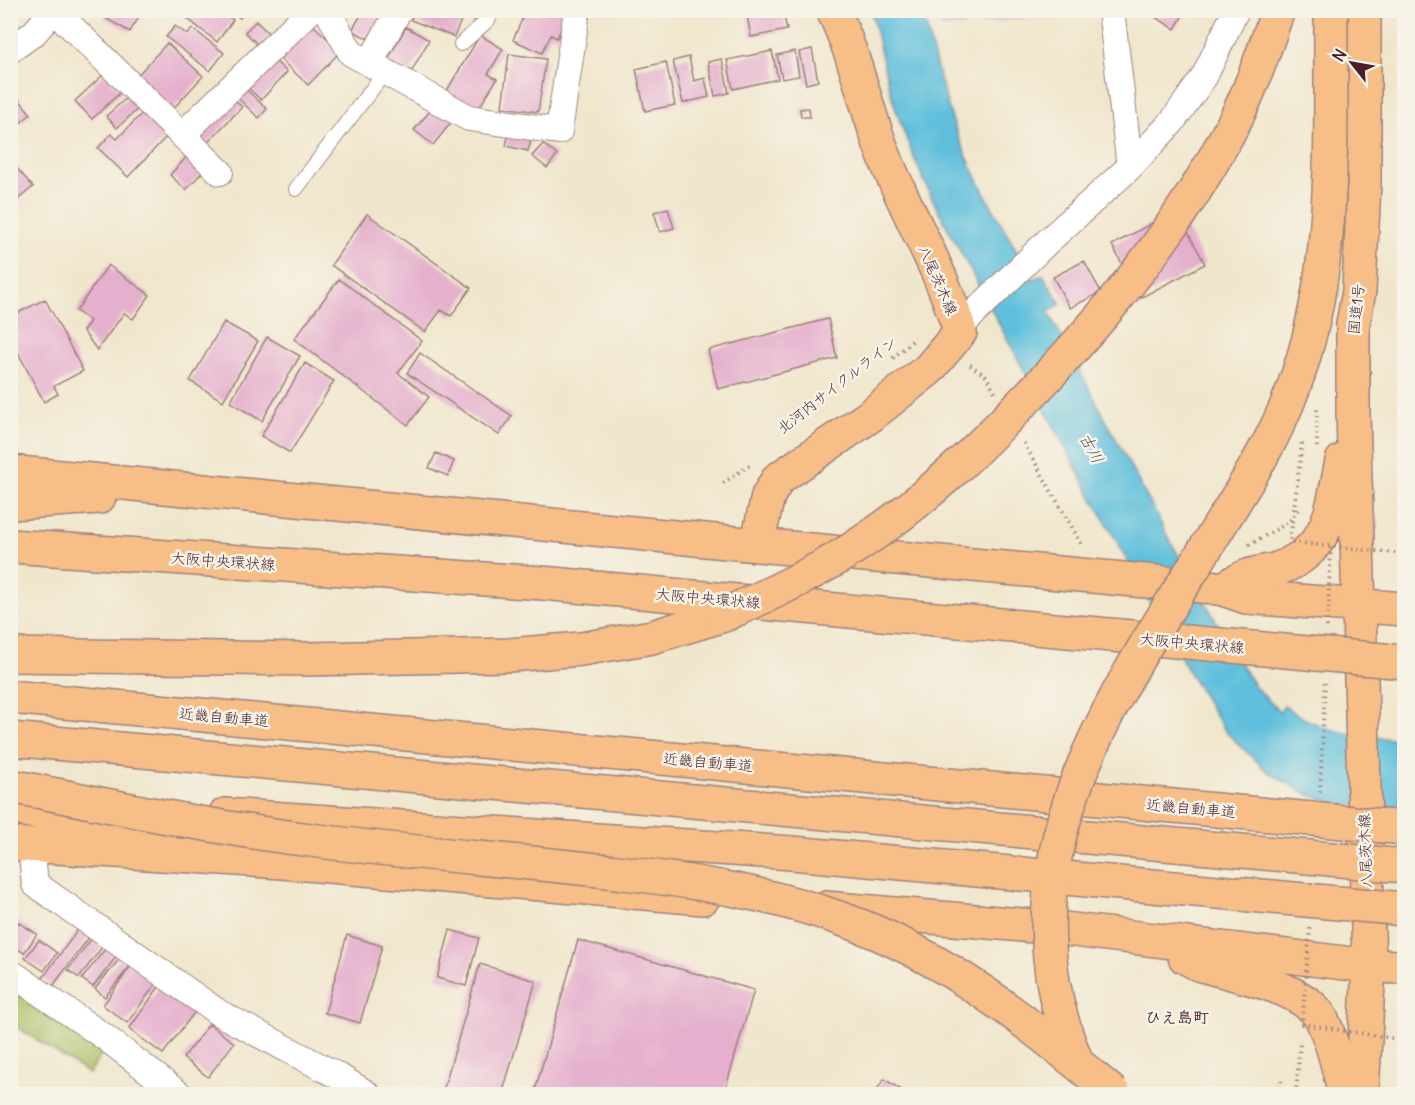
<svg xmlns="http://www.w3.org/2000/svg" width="1415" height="1105" font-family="Delius,'Klee One',sans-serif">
<rect width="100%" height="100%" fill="#f7f3e8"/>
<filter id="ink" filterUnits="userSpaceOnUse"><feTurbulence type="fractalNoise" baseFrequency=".0167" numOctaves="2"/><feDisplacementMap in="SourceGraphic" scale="12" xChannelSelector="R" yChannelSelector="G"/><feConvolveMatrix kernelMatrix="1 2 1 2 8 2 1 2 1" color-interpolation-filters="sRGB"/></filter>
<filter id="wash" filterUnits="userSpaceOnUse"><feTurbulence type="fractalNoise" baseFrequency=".008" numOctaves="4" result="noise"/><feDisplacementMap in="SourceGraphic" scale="24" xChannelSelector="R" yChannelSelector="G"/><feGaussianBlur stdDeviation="1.35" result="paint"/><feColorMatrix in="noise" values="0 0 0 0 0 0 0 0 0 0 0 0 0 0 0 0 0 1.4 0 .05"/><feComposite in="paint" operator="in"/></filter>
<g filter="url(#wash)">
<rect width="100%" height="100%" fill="#f0e6cc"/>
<path fill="#cfbdcf" d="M936,10H1077V11L942,29Z"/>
<path fill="#a8bd61" stroke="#796e46" stroke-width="1.5" d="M19,993L105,1049L89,1074L11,1023L10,1007Z"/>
<path fill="#5ebfdc" stroke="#546f84" stroke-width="1.5" d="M871,11H922C932,49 941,88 954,125C973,179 1005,229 1033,279L1043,275L1061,304L1048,311L1050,315L1168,537L1247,675L1256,688L1280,712L1284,706C1323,734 1358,736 1404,740V810L1340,804L1309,795L1268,772L1226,732L1194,681L1081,477L936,206C918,169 902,132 891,93C883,66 878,38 871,11Z"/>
<g id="blocks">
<path fill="#e5b0cd" d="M109,10H143L130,32L105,18Z
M186,10H220L233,20L217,42L183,15Z
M229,10H244L240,18Z
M364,10H385L368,39L352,30Z
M415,10H444L462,18L454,37L411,20Z
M453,10H481L476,21Z
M526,10H569L557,38L551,35L542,53L513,40Z
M746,10H783L787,30L751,37Z
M1143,10H1186L1175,29Z
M256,21L270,35L259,46L245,32Z
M313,25L341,51L308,85L280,59Z
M175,26L188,35L192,28L224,53L210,71L166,37Z
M406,27L429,40L410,74L387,61Z
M480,35L503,49L488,74L497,79L477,111L446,92Z
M167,43L203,76L171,111L136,77Z
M812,49L818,81L806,84L799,52Z
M772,51L778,79L733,89L727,60Z
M795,51L799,76L782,79L777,55Z
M509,54L546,59L538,112L502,107Z
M689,57L694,81L705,78L709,97L683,103L673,61Z
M273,59L287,72L261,100L247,87Z
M722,59L729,93L715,96L708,62Z
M666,62L675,105L645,111L636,69Z
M104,74L121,92L92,119L75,101Z
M240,84L267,109L259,118L232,93Z
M10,89L31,114L10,131Z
M131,94L141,106L117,128L106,116Z
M229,94L242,107L206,144L193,131Z
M436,104L454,119L433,145L414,130Z
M809,108L810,117H801L800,109Z
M145,110L169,134L128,177L98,148L111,134L117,139Z
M509,132L532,137L528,151L506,146Z
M543,144L557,155L547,168L532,156Z
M190,153L206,168L186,190L170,175Z
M15,166L33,187L10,206V170Z
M668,208L674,228L660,232L654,212Z
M1176,210L1205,264L1140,298L1112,245Z
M367,214L471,288L451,316L441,310L425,332L331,265Z
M1084,261L1101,292L1070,308L1053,277Z
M108,265L150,295L133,319L124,313L97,350L83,331L90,321L76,311Z
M339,279L422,341L398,373L429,397L408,425L294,339Z
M45,299L83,371L54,386L58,394L44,402L10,337V317Z
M828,319L837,358L718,389L708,350Z
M224,322L258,341L223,401L190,381Z
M267,337L300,356L262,421L230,402Z
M420,353L512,416L499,435L407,373Z
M305,363L334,381L290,453L261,436Z
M436,453L454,461L448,476L429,468Z
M18,922L37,934L24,953L10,944V933Z
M79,928L90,936L53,986L42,979Z
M450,930L479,938L466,986L437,978Z
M347,935L382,946L360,1023L325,1013Z
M92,938L103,946L79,978L68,970Z
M39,940L57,953L44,971L25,958Z
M578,940L754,990L724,1094H534Z
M105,949L116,957L93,987L82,979Z
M121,957L131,965L105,997L95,989Z
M133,963L158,981L127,1023L103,1005Z
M480,964L536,981L502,1094H442Z
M10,982L20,987L10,1002Z
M161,984L196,1010L163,1054L129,1029Z
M209,1024L234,1043L208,1077L183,1058Z
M884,1079L908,1094H874Z"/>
</g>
</g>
<g filter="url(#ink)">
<use href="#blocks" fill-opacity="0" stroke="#9d827c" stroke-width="1.5"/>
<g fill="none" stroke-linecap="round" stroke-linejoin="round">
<defs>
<path id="service" d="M461,44L488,20L493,10
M296,189L385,72"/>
<path id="minor" d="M54,10L220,172
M327,10L351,53L469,118L559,131L577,10
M1111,10L1130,167
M10,50L34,33L54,10
M370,63L399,10
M182,135L311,10
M960,332L967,320L1047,242L1130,167L1172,122L1204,77L1236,10
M31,846L35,884L219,1013L338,1076L367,1094
M10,972L106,1038L179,1094"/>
<path id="primary" d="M10,472L757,545L1210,587L1223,589L1246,597L1404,609
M10,503L99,497
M757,545L768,496L778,479L870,416L929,369L960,332C942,269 905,211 882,150C865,104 855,55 833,10
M10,546L542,583L1318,654
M1359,607L1369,966L1362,1094
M10,807L160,837
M225,815L792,853
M10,844L282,862L703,898
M826,908L1057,928L1369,966L1404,967
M1185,957L1198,964C1232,974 1294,985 1317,1012C1330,1028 1340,1074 1345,1094"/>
<path id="trunk" d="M1223,589C1231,584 1239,579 1248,576C1258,572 1270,572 1280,568C1331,549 1332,507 1342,461
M1359,607L1353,413V324L1359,291L1364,183V10"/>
<path id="motorway" d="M10,655L307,659L509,655L581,649L652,637L724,615
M10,697L1312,819
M10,739L1308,857"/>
</defs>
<use href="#service" stroke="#9d827c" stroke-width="16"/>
<use href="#minor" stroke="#9d827c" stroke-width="28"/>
<use href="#primary" stroke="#9d827c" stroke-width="36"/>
<use href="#trunk" stroke="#9d827c" stroke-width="36"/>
<use href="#motorway" stroke="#9d827c" stroke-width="36"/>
<path stroke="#9d827c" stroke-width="4" stroke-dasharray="1.5 4.5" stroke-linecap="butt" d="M893,358L912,341
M970,365L986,376L995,392
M1024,443L1082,545
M1317,447V409
M723,483L753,463
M1249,545L1289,522L1300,507
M1280,1094L1281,1079
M1296,1094L1300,1044"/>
<use href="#service" stroke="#fff" stroke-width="14"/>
<use href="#minor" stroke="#fff" stroke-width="26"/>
<use href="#primary" stroke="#f7be88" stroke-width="33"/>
<use href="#trunk" stroke="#f7be88" stroke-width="33"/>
<use href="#motorway" stroke="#f7be88" stroke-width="33"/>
<defs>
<path id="primary-bridge" d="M1318,654L1404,662
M792,853L1404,909"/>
<path id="motorway-bridge" d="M724,615C772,593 821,571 864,541C923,502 975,452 1024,401C1103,320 1178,230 1231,128C1251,91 1264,50 1278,10
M10,786C110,805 210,828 311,840C418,854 526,861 633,874C703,883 772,894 839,918C944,954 1031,1024 1114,1094
M1312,819L1404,828
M1308,857L1404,866
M1077,1063C992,861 1113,699 1215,533C1243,488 1275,439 1293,389C1338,269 1330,137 1331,10"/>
</defs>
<use href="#primary-bridge" stroke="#9d827c" stroke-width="36" stroke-linecap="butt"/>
<use href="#motorway-bridge" stroke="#9d827c" stroke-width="36" stroke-linecap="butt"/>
<path stroke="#9d827c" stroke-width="4" stroke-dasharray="1.5 4.5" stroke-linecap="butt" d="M1302,443L1290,542L1404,554
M1327,627L1331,547
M1320,792L1325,683
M1310,928L1302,1024L1404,1040"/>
<use href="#primary-bridge" stroke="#f7be88" stroke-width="33"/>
<use href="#motorway-bridge" stroke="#f7be88" stroke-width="33"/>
</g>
</g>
<g text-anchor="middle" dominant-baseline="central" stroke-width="5" stroke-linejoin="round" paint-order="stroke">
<g font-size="15" fill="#4a1f2b" stroke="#f7f3e8">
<text transform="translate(938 280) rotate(66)">八尾茨木線</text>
<text transform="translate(1356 309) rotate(-84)">国道1号</text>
<text transform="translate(837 385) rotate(-38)">北河内サイクルライン</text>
<text transform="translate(223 561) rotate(4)">大阪中央環状線</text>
<text transform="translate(708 598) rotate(5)">大阪中央環状線</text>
<text transform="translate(1192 643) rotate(5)">大阪中央環状線</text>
<text transform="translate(224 717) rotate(5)">近畿自動車道</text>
<text transform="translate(708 762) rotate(5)">近畿自動車道</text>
<text transform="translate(1191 808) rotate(5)">近畿自動車道</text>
<text transform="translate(1365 851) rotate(-92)">八尾茨木線</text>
</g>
<g font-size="16" font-style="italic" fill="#504f60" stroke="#f7f3e8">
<text transform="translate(1092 448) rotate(62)">古川</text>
</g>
<g font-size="16" font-weight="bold" fill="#4a1f2b" stroke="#f7f3e8">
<text x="1177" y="1017">ひえ島町</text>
</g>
</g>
<rect width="1415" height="1105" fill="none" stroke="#f7f3e8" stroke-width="36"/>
<g transform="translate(1352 63) rotate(301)" stroke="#f7f3e8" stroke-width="4.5" paint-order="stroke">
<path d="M0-4.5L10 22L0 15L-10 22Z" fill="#4a1f2b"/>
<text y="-9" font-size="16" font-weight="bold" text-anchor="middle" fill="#4a1f2b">N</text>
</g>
</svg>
